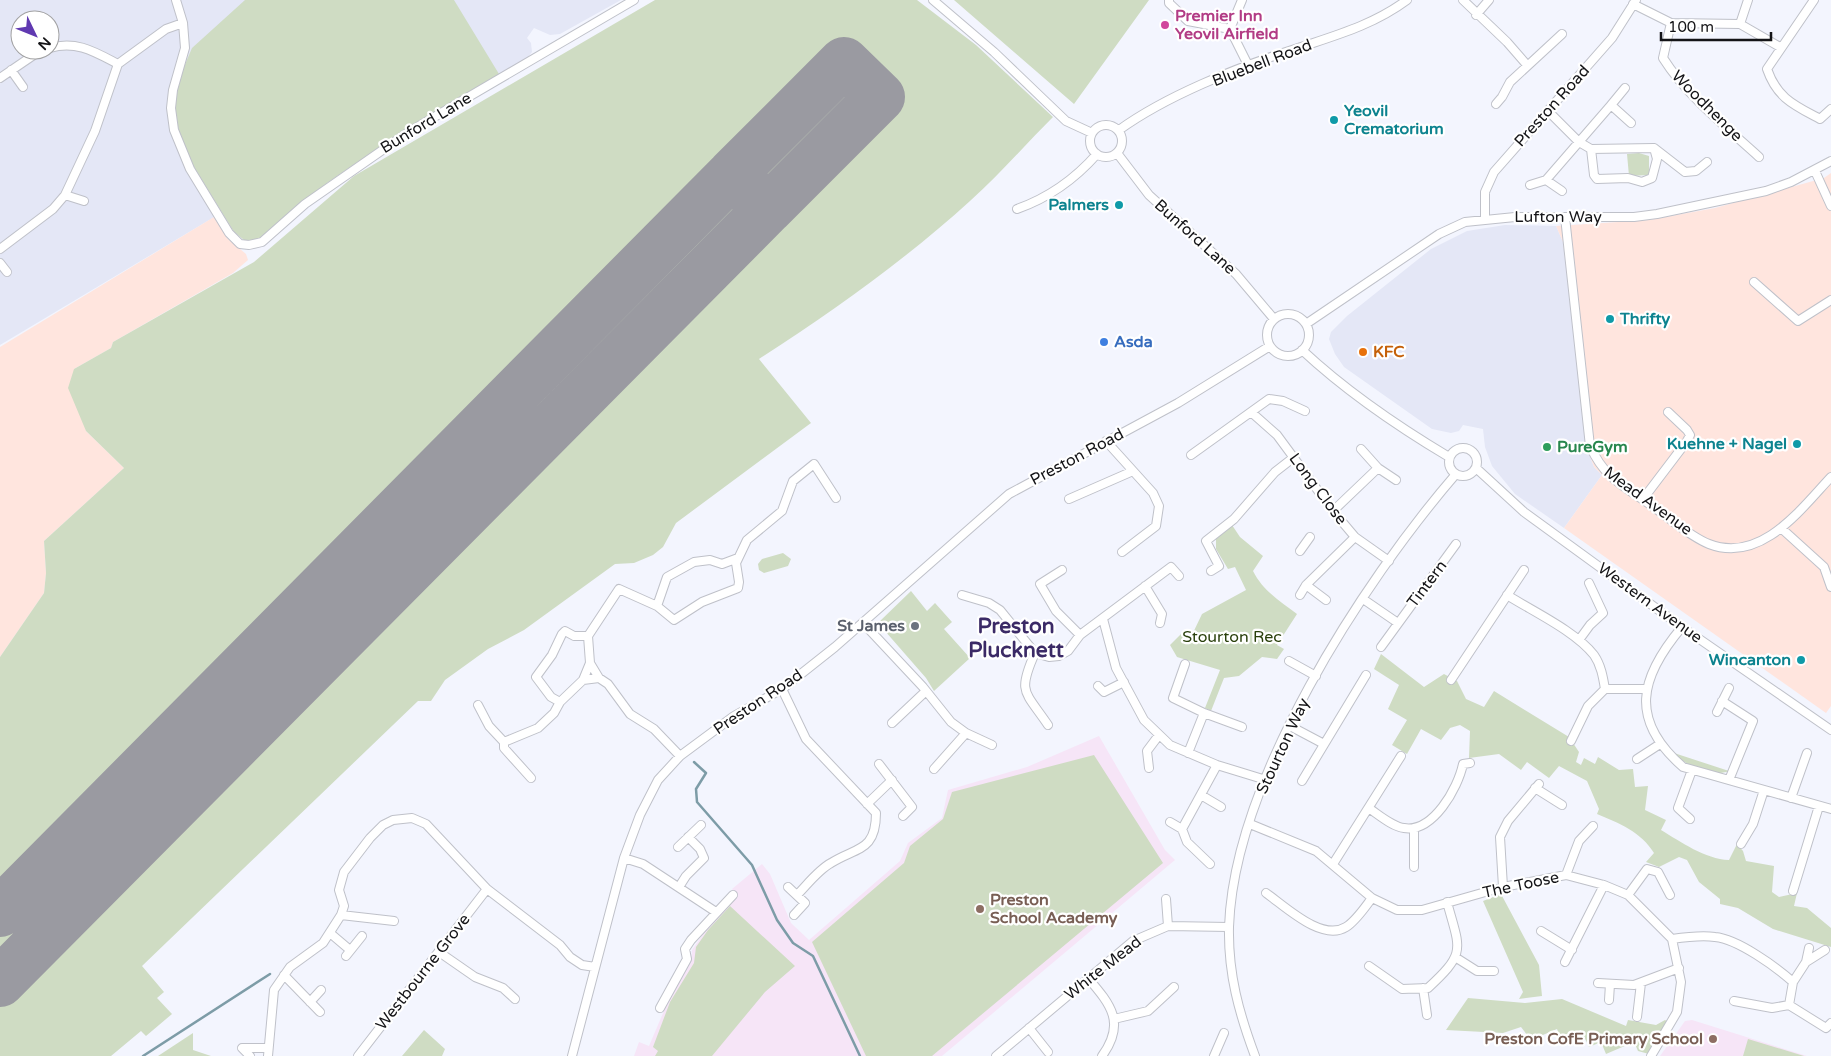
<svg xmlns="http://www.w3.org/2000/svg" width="1831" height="1056" font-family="'Varela Round',sans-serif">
<rect width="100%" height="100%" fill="#f3f5fe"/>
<path fill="#e4e7f6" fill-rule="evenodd" d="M0,0H621L560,34L550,35L534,28L527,38L531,43L532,52L528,57L374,151L232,229L221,213L0,345ZM20,20H50V50H20Z
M1505,225L1556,226L1563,242L1588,451L1594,467L1602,475L1564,528L1515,494L1492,466L1485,447L1483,429L1463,425L1459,431L1451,433L1432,429L1344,367L1335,354L1329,339L1331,332L1347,316L1431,249L1467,231Z"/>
<path fill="#ffe5de" d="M1831,173V706L1826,713L1564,528L1602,475L1594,467L1588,451L1563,242L1556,226L1649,220L1715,208L1824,178Z
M214,217L227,238L246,254L248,260L233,273L113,342L111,348L74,369L86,431L124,468L44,541L46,573L44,593L0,657V347Z"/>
<path fill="#f6e5f7" d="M1099,736L1165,850L1175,860L942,1056H634L639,1042L649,1046L669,999L691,962L692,950L708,927L737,896L732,889L762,864L770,874L791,923L809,940L900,861L908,843L942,818L948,790L1027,767Z
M1692,1020L1807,1056H1660L1685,1021Z"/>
<path fill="#cfdcc3" d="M245,0H454L499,74L374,151L327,183L258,240H244L234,232L194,167L182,142L176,119L175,88L192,48Z
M655,0H917L976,45L1053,117C1025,145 999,175 970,201C905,260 832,312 759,359L811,423L676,523L663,547L653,555L634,563L615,564L524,630L488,649L445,680L431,701H418L142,966L164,992L157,998L172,1014L146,1036L141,1031L111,1056H0V657L44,593L46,573L44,541L124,468L86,431L68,388L74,369L111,348L113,342L254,262L354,176Z
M954,0H1149L1074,104Z
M1639,153L1649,156V175L1629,176L1627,154Z
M1232,525L1240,537L1263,556L1253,571C1263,591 1280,601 1297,614L1277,645L1284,649L1277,659L1262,657L1239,676L1224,678L1211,711L1205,708L1220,670L1177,657L1170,645L1182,633L1191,637L1202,614L1246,590L1235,567L1228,569L1216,549V539Z
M783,553L791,559L788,566L764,573L759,570L758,564L762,559Z
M911,591L927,611L935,603L952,622L944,629L970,658L934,691L926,678L878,623Z
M1381,654L1424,687L1444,674L1457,681L1466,699L1484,707L1494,691L1569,737L1579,752L1576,762L1581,765L1584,758L1595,764L1598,757L1619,770L1633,769L1635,787L1648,786L1645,810L1666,820L1661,830C1681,842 1705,859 1729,860L1737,844L1743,851L1746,861L1774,866L1772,892L1779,897L1797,893L1794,906L1807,908L1831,928V947L1773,929L1738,908L1720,904V899L1699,882L1687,860L1679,857L1659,867L1646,862L1654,853C1641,832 1619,823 1597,814L1599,809L1587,781L1559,766L1549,778L1527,762L1521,770L1499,754L1469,758L1470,731L1460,725L1450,728L1441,740L1421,729L1407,754L1392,745L1407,720L1388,709L1399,685L1374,669Z
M1674,753L1729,771C1711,778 1686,766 1674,753Z
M1094,755L1163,863L932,1056H866L812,942L904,863L910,846L943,819L952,792Z
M1501,894L1539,965L1542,996L1519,999L1523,992L1483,901Z
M730,906L795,966L765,992L712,1056H655L658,1051L653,1047L670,1002L694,963L696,947L708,930Z
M1468,998L1525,1003L1562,999L1626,1026L1628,1020L1656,1025L1665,1020L1670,1023L1649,1054L1638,1051L1634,1042L1606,1054L1601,1042L1589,1047L1581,1030L1561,1039L1557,1029L1531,1040L1521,1027L1503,1033L1446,1030Z
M424,1030L445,1049L442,1056H402Z
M193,1033V1050L211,1056H158Z
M1748,1039L1804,1056H1743Z"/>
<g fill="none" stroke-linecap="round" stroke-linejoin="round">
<path stroke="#7d9ca7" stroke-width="2.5" d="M694,762L706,773L696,789L697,802L752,865L777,920L793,943L813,956L860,1056
M143,1056L270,974"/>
<path stroke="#9a9aa1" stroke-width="50" d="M844,62L880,97L768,209L732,174Z
M0,912L732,174L768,209L0,982"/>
<defs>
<path id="minor" d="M176,0L183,23L185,48L173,90L171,108L174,130L190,169L229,233L240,244L249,245L262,242L305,204L407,133L634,0
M933,0L994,52L1066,121L1092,133
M1169,0V3L1188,21L1230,29
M1242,0L1230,29L1249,67
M1463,0L1507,42L1527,65
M1814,0L1767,69C1777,98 1794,105 1820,119L1831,109
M1633,4L1671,23L1740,24L1780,47
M1476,15L1489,0
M1671,23L1663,58C1687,96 1726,127 1759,157
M1740,24L1748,0
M50,48C76,40 95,52 118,64
M11,70L23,87
M0,78L41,50
M1625,88L1611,105L1631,123
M1496,104L1502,97L1510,82L1562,34
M1548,111L1579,142L1591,149L1654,148L1685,172L1696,171L1707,162
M1090 141a16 16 0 1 1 32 0a16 16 0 1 1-32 0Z
M1119,130C1166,96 1236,68 1292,50C1333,36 1372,26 1407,0
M1591,149L1594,175L1597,179L1628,178L1642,182L1652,178L1657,159L1654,148
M1117,153L1149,195L1236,274L1274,319
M1815,171L1831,206
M1546,180L1611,105
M1530,185L1546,180L1562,191
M65,195L84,201
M1017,209C1048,198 1075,179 1097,154
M1565,217L1590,446C1605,479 1624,486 1652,506C1670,518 1689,536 1709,544C1761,564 1801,509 1831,477
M1485,219V192L1494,172L1612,38L1636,0
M0,249L53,209L65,195L95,131L118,64L166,29L183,23
M0,263L7,272
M1754,282L1798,321L1831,300
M1267 335a21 21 0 1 1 42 0a21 21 0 1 1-42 0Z
M1306,324L1439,234L1465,222L1515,217H1634L1657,214L1766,191L1791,182L1831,161
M1302,350C1347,392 1397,426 1449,457
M1251,412L1277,435L1333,511L1355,537L1389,561
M1106,441L1153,493L1159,506L1156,526L1122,552
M1449 462a14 14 0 1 1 28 0a14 14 0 1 1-28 0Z
M1361,449L1378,468L1396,480
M1191,455L1269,399L1283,401L1305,411
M1476,468L1524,512L1682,627L1831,730
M1069,499L1133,471
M1643,499L1687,441L1690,435L1687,430L1668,412
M1333,511L1378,468
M1781,528L1824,567L1831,587
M1300,551L1310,537
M1062,570L1040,584L1056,611L1080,635
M1211,571L1219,566L1206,541L1234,519L1275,472L1293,458
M1145,586L1162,614L1160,623
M962,595L989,603L1000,610L1035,653
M1300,595L1306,585
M1507,595C1534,612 1575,631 1594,655C1601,665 1603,677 1605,689
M1363,599L1398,623
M1326,600L1306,585L1355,537
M657,606L667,577L694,562L710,560L722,564L738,558
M1103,619L1116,668L1144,720L1170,745L1217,765L1266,780
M864,624L923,687L951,722L966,733L992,745
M1682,627C1639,678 1629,720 1683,767L1831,809
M1579,640L1590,625L1603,613L1589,583
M1381,647L1456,544
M1289,661L1316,676
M1185,664L1173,698L1204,713L1242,727
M583,680L590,663
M1451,680L1524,570
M1098,686L1104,692L1124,682
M782,689L806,739L876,813C876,852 856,847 831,863C818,870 807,885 797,895
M1722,701L1753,721L1729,780
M560,702L551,697L536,677L552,655L562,634L565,631L574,636H588
M478,705L489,726L504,742
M1717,712L1729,688
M892,723L926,691
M1048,725C1025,691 1017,693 1035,653L1049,657L1059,656L1068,651L1080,635L1171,567L1179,576
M1290,726L1324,744
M1571,741L1588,706L1605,689H1647
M1188,753L1204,713
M680,756L654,729L630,714L608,684L599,678L590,663L588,636L619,589L657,606L674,620L702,602L738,588L739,582L736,563L747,540L782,511L793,481L814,464L836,498
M1637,759L1660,744
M879,764L912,807L903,816
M1149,768L1147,751L1159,735
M934,769L966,733
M531,778L504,748V742L538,728L554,713L560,702L583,680L599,678
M1302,781L1366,675
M1535,788L1562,805
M1201,795L1221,807
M1791,798L1807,753
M867,804L892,780
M1370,809C1379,815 1393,827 1404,828C1433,833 1458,788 1463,764L1470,763
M1690,819L1678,808L1692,770
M1170,822L1182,829
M1250,824L1316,851L1372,898L1397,910H1422L1503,887L1566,875L1604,885L1628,895L1672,939L1681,982L1677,1012L1651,1056
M1414,828V867
M1741,844L1753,824L1764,790
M678,847L701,825
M624,858L643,864L716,912
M1210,864L1187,842L1182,829L1217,765
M1333,864L1401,756
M1566,875L1579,841L1593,826
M679,887L686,876L704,858L700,849L688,837
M788,887L805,903L794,915
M1503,887L1500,837L1508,821L1539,784
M1793,891L1819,806
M1266,893C1286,907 1322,942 1346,927C1356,921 1365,907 1372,898
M1628,895L1647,869L1658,872L1670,895
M1166,899L1168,926
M341,915L394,921
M1541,931L1572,950
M330,933L350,950
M1672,939C1686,937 1701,935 1715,937C1738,939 1776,967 1793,982L1789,1005L1826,1028L1831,1023
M439,952L475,977L503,988L515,999
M346,956L362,936
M1455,957L1477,971H1494
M1565,962L1604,885
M1806,962L1825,950
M1369,966L1402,989L1428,988C1467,952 1460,950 1447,902
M284,975L320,1012
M1088,978C1111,1005 1126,1023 1102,1056
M1793,982L1806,962L1809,948
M1598,983L1634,985L1679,968
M1423,988L1427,1015
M1609,1000L1610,984
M1734,1001L1772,1008L1789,1005
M310,1002L321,990
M660,1008L687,959L685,949L691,940L733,895
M1637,1017L1641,983
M1114,1019L1148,1011L1174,987
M1029,1028L1048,1052
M250,1056L242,1048H268
M268,1056L274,990L290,967L323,943L341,915L344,906L339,890L344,872L370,838L383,825L393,820L412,818L426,824L487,889L560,945L570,957L582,965L595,967
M358,1056L487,889
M572,1056L624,858L640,815L658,780L680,756L734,716L782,689L835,647L1009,494L1178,403L1270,346
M996,1056L1133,941L1168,926L1229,927
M1214,1056L1224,1033
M1255,1056C1239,1013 1228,974 1229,927C1234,781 1362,583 1456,474"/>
</defs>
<use href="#minor" stroke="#bfc1c9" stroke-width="10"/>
<use href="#minor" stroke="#fff" stroke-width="8"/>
</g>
<circle fill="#d1479c" stroke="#fff" stroke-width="2" cx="1165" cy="25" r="5"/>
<g fill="#0f9aa8" stroke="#fff" stroke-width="2">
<circle cx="1334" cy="120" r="5"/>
<circle cx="1119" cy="205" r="5"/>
<circle cx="1610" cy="319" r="5"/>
<circle cx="1797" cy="444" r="5"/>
<circle cx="1801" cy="660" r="5"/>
</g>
<circle fill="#3f7fe0" stroke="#fff" stroke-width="2" cx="1104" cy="342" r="5"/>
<circle fill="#e8710a" stroke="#fff" stroke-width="2" cx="1363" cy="352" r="5"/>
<circle fill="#2e9e5b" stroke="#fff" stroke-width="2" cx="1547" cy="447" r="5"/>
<circle fill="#6b7280" stroke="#fff" stroke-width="2" cx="915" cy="626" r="5"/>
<g fill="#8d6e63" stroke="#fff" stroke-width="2">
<circle cx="980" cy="909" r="5"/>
<circle cx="1713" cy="1039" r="5"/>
</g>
<g text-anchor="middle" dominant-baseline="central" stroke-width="4.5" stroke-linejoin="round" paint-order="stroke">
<g font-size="16" font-weight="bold" fill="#b23c85" stroke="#fff" text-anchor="start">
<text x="1175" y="16">Premier Inn<tspan x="1175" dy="18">Yeovil Airfield</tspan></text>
</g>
<g font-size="16" fill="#141417" stroke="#fff">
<text transform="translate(1262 63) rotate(-21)">Bluebell Road</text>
<text transform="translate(1552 106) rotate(-48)">Preston Road</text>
<text transform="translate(1707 106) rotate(45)">Woodhenge</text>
<text transform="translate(426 123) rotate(-31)">Bunford Lane</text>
<text x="1558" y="217">Lufton Way</text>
<text transform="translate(1195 237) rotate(42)">Bunford Lane</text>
<text transform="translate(1077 457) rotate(-28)">Preston Road</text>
<text transform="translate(1318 489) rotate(53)">Long Close</text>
<text transform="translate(1648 501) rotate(36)">Mead Avenue</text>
<text transform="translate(1427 584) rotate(-53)">Tintern</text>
<text transform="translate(1650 603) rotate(36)">Western Avenue</text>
<text transform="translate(758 702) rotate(-34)">Preston Road</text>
<text transform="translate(1283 746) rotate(-65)">Stourton Way</text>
<text transform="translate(1521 885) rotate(-12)">The Toose</text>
<text transform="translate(1103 968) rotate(-38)">White Mead</text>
<text transform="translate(423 972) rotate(-52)">Westbourne Grove</text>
</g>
<g font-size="16" font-weight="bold" fill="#0d838f" stroke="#fff" text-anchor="end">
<text x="1344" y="111" text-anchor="start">Yeovil<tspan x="1344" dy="18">Crematorium</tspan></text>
<text x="1109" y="205">Palmers</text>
<text x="1620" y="319" text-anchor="start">Thrifty</text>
<text x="1787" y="444">Kuehne + Nagel</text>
<text x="1791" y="660">Wincanton</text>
</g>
<g font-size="16" font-weight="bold" fill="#366cbe" stroke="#fff" text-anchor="start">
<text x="1114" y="342">Asda</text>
</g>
<g font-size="16" font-weight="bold" fill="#c56008" stroke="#fff" text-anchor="start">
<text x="1373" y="352">KFC</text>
</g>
<g font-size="16" font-weight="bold" fill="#27864d" stroke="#fff" text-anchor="start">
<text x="1557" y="447">PureGym</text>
</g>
<g font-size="16" font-weight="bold" fill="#5b616d" stroke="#fff" text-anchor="end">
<text x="905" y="626">St James</text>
</g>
<g font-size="16" fill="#293f0b" stroke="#fff">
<text x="1232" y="637">Stourton Rec</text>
</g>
<g font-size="16" font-weight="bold" fill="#785e54" stroke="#fff" text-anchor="start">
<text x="990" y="900">Preston<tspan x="990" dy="18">School Academy</tspan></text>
<text x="1703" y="1039" text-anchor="end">Preston CofE Primary School</text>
</g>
<g font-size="21" font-weight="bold" fill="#3b2a66" stroke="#fff">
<text x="1016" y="626">Preston<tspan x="1016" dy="24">Plucknett</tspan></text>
</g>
</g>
<g transform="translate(35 35) rotate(133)"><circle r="24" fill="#ffffff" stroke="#a1a1a2"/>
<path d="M0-4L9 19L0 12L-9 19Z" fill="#6039b1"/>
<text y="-8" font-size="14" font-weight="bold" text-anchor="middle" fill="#141417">N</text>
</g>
<path d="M1661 32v8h110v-8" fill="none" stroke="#141417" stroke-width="2.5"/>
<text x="1668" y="32" font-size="15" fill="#141417" stroke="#ffffff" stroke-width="4" paint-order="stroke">100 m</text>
</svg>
